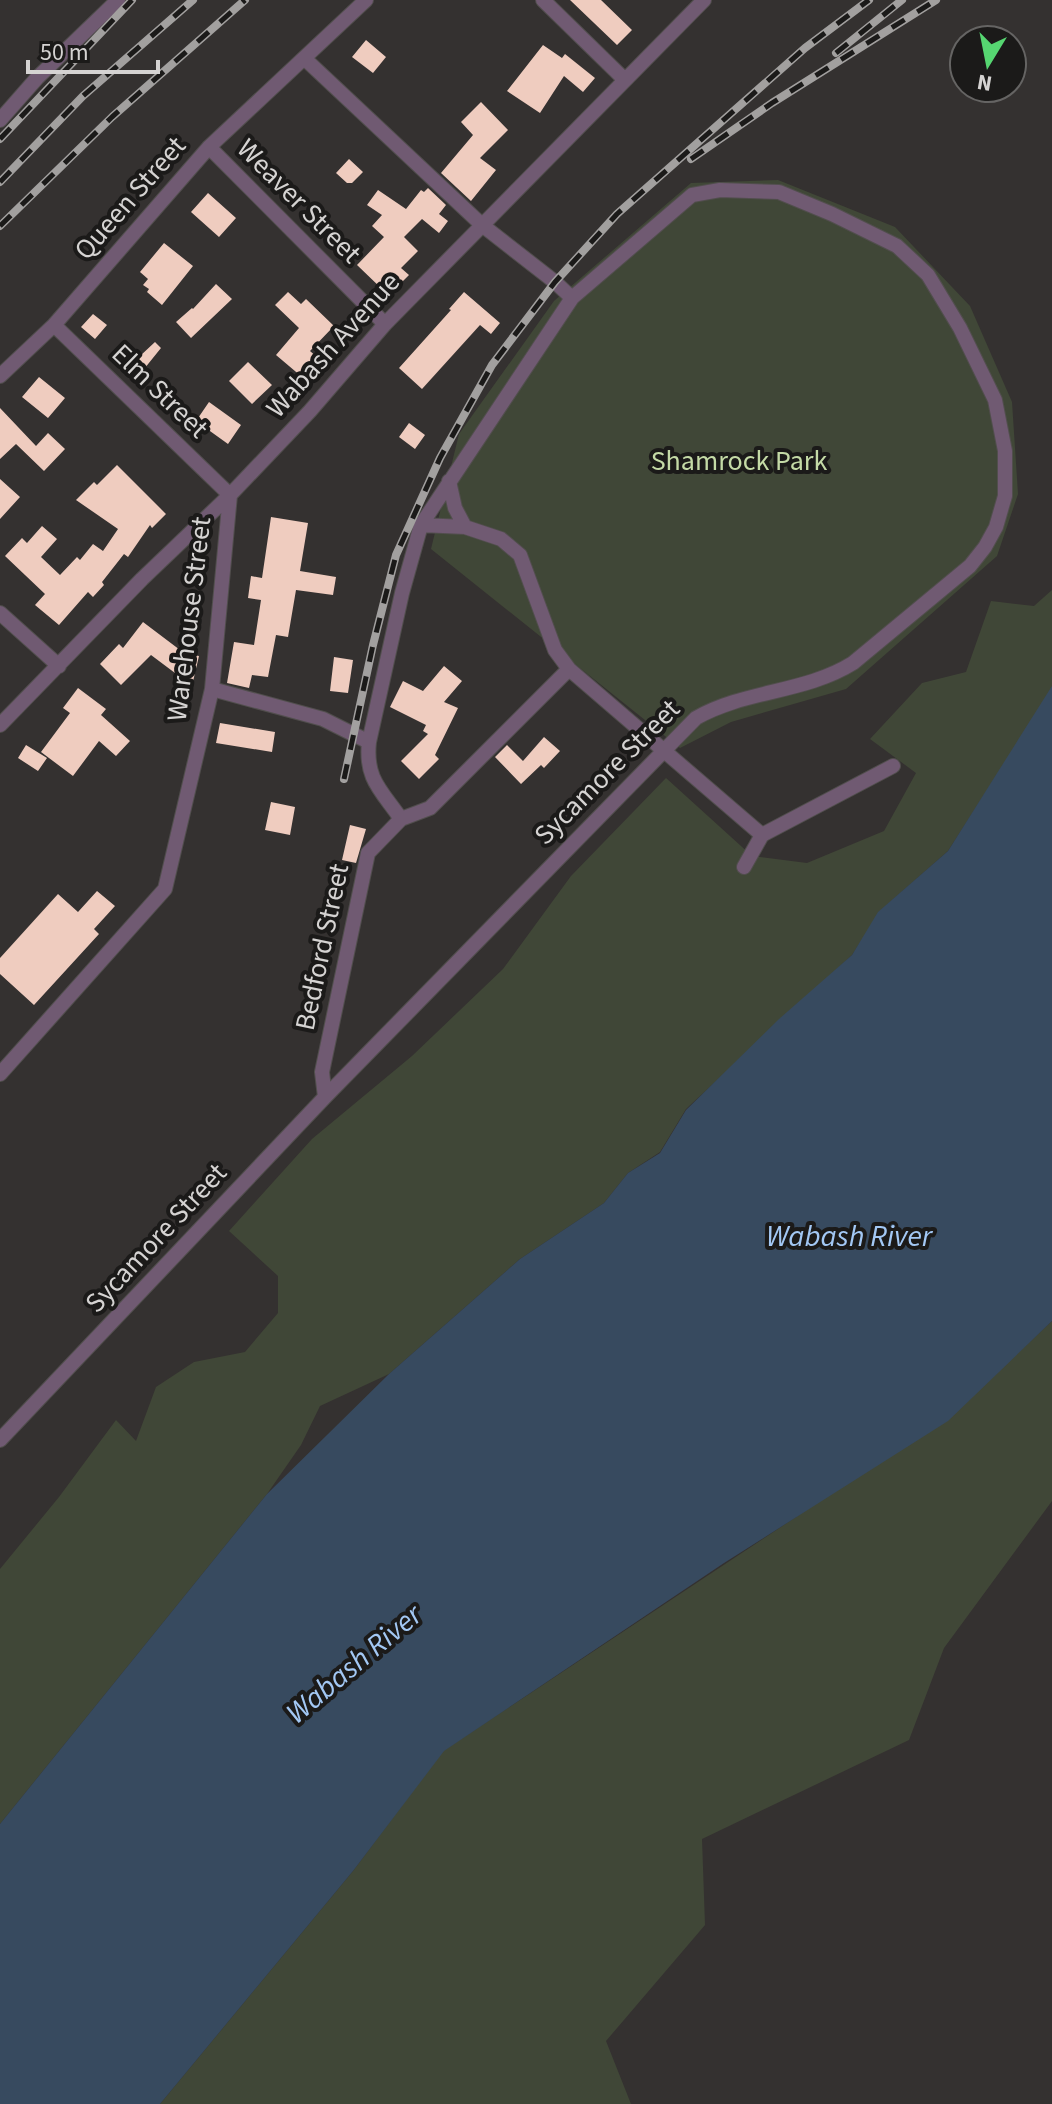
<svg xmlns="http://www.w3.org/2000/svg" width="1052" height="2104" font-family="'Source Sans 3',sans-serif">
<rect width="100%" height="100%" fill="#343130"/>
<path fill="#404737" d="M778,180L895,227L970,306L1012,402L1018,494L997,556L846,689L731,722L680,748L431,549L459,434L554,301L691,183Z
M1052,590V689L948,851L881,910L852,955L686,1109L660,1152L628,1173L604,1203L520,1259L389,1374L320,1406L301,1445L267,1494L0,1824V1569L59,1497L116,1420L136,1441L156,1387L194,1362L245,1352L278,1313V1276L229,1231L312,1139L412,1056L503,969L571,876L666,778L752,856L807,863L884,831L916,773L870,739L922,683L966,672L991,601L1034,606Z
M1052,1321V1501L944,1648L909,1740L702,1839L705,1925L606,2041L631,2104H160L353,1871L443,1751L796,1517L1008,1362Z"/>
<path fill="#374a5f" d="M1052,686V1321L948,1421L724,1563L444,1751L353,1871L160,2104H0V1824L267,1494L389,1374L520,1259L604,1203L628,1173L660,1153L686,1110L779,1019L852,955L878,912L948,851Z"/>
<path fill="#efccbf" d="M570,0H601L632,30L617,45Z
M366,40L386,57L373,73L352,57Z
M543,45L562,58L565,54L595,78L583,92L564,76L540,113L507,91Z
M481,102L508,130L480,158L496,170L471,201L441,173L473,135L461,122Z
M349,159L363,172L352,183H347L336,173Z
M428,188L446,205L439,214L448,221L439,233L422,219L404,237L418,251L401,268L409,275L399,285L394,280L383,290L357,265L384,237L372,226L382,215L367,205L378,190L406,209L421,190L424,192Z
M208,193L236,218L219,237L191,212Z
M164,243L193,266L162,305L147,292L149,289L143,285L148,279L140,272Z
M216,284L232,299L191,338L176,322L192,308L193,309Z
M288,292L301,304L306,299L334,326L310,351L318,358L302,377L276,355L299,328L275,305Z
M464,292L500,323L491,334L480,325L422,389L399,368L451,310L449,309Z
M93,314L107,325L95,339L81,327Z
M155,342L161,348L136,379L125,370Z
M248,362L272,385L252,404L229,381Z
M39,377L65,398L48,418L22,397Z
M209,402L241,425L228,444L196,421Z
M0,408L36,446L48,433L65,449L44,471L16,444L0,459Z
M409,423L425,435L415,449L399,437Z
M117,465L166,514L152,528L150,525L128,557L124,554L102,582L104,585L93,597L88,592L59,625L35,605L45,594L5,556L22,538L27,543L42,526L57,539L41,557L60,575L77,557L80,560L93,544L103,551L118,529L76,500L94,482L97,485Z
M0,479L20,497L0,519Z
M271,517L308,523L300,571L336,577L333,595L296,590L288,637L276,635L268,677L252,675L249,688L227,683L234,642L254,645L261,600L248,598L251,576L262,578Z
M143,622L184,653L199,656L191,690L178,688L179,676L151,655L121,685L100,664L119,644L123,648Z
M334,657L353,660L348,693L330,691Z
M444,666L462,681L444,702L458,708L435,755L439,759L419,779L401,761L428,734L423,731L426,725L390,707L403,681L423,691Z
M78,688L106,709L101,715L130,741L116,756L99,741L73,776L41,752L70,713L63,708Z
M220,723L275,732L272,752L216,743Z
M544,737L560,751L544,768L541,765L521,784L495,757L507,745L523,761Z
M26,745L47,758L38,771L18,758Z
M271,802L295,807L290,835L265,830Z
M350,825L366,829L356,863L342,860Z
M97,891L115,906L94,929L99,934L34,1005L0,974V958L58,894L78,912Z"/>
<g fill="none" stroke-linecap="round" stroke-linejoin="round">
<defs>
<path id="minor" d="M543,0L625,80
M304,58L482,225L555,282L572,298
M0,120L37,78L118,0
M209,147L385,324
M0,376L54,325L209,147L366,0
M449,481L455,508L465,527
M0,613L59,666
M212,689L323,719L369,742C365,779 381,790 401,819
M0,725L142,579L230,495L310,411L385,324L704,0
M369,742L402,593L421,525L465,527L501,539L520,555L555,650L569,669L762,835
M744,867L762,835L893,766
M0,1074L165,889L212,689L230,495L54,325
M325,1097L322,1072L368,853L401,819L430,808L569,669
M0,1440L325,1097L696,718C745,690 805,693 853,663L970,566L985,547L996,527L1005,496V451L995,400L960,328L928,275L897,246L832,214L779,192L720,190L692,195L572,298L421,525"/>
</defs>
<use href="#minor" stroke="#514e4d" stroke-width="16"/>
<use href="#minor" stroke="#705a72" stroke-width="14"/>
<defs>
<path id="rail" d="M836,53L902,0
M0,139L132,0
M691,159L772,103L936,0
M0,182L83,96L193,0
M0,226L112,117L245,0
M344,779L373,645L396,555L440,458L492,365L555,282L617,214L805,48L869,0"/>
</defs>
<use href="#rail" stroke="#a2a09f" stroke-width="8"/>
<use href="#rail" stroke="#1b1a19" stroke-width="5" stroke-dasharray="15" stroke-linecap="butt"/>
</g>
<g text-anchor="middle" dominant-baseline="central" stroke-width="8" stroke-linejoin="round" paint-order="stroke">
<g font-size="28" fill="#d5d3d2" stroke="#1b1a19">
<text transform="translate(130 198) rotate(-49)">Queen Street</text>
<text transform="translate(299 201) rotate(45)">Weaver Street</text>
<text transform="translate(333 345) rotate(-48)">Wabash Avenue</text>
<text transform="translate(160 391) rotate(44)">Elm Street</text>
<text transform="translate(189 619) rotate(-83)">Warehouse Street</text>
<text transform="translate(607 772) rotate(-45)">Sycamore Street</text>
<text transform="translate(322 947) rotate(-78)">Bedford Street</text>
<text transform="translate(156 1238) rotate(-47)">Sycamore Street</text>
</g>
<g font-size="28" fill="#c4daa6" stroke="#1b1a19">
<text x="739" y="461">Shamrock Park</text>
</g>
<g font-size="30" font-style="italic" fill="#a3c8f4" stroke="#1b1a19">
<text x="849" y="1236">Wabash River</text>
<text transform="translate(354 1664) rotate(-40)">Wabash River</text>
</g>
</g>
<g transform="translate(988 64) rotate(190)"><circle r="38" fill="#1b1a19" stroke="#656463" stroke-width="2"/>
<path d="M0-6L14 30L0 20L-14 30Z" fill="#56d671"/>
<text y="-12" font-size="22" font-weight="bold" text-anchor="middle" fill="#d5d3d2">N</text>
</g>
<path d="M28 60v12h130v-12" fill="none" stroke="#d5d3d2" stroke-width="4"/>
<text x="40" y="60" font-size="24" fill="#d5d3d2" stroke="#1b1a19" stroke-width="6" paint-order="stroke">50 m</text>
</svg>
